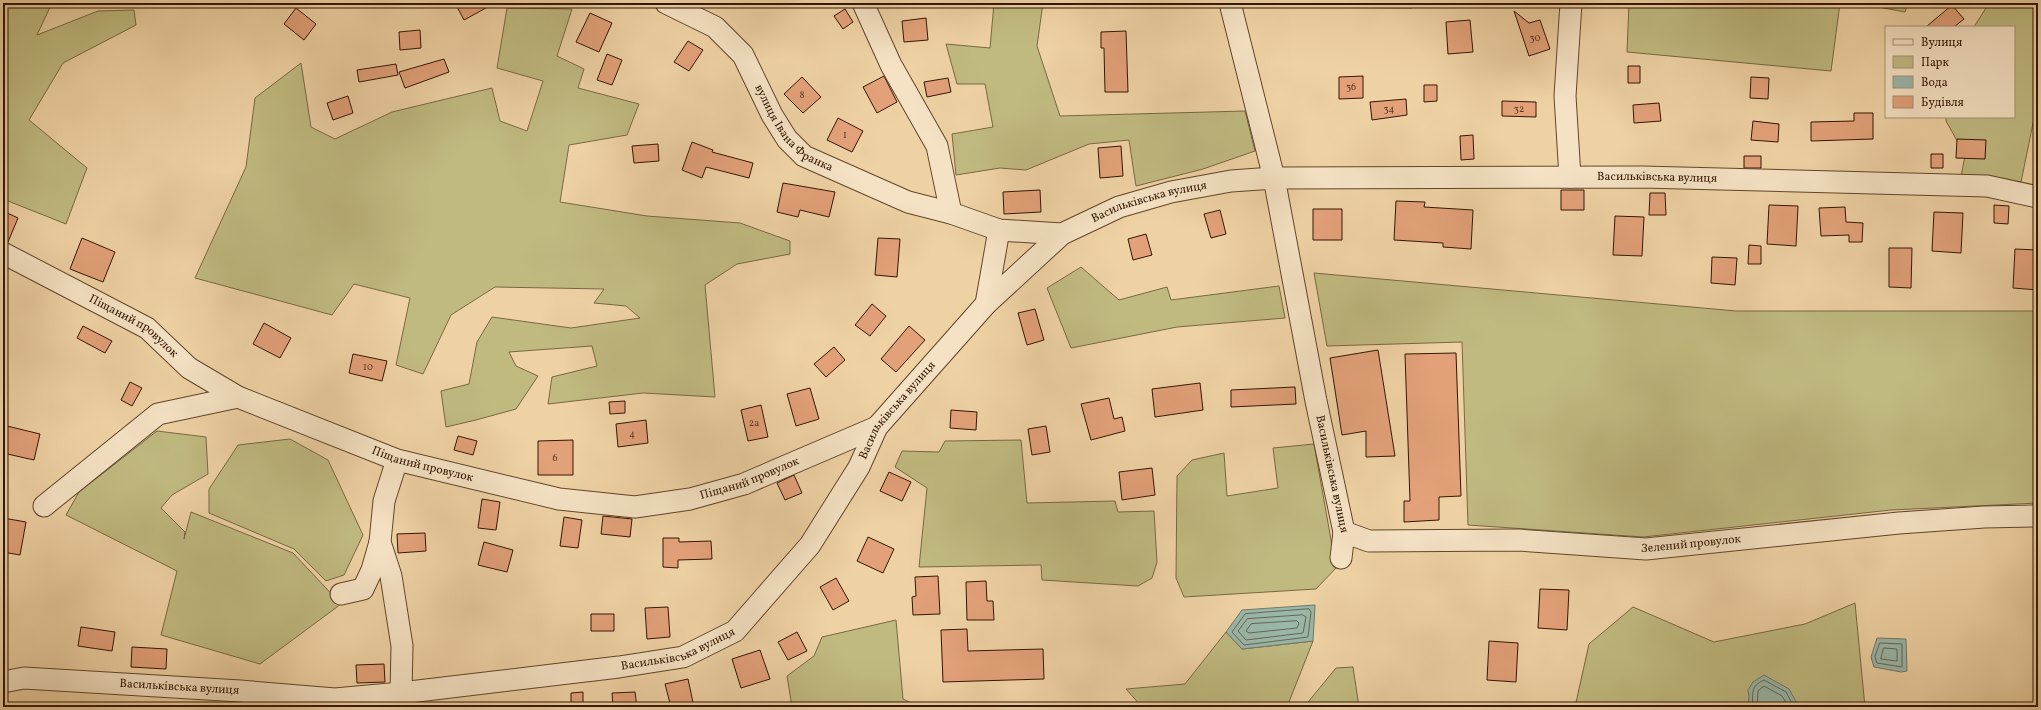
<svg xmlns="http://www.w3.org/2000/svg" width="2041" height="710" font-family="Vollkorn,serif">
<rect width="100%" height="100%" fill="#efd2a4"/>
<filter id="stains"><feTurbulence type="fractalNoise" baseFrequency=".005" numOctaves="4"/><feColorMatrix values="0 0 0 0 .2 0 0 0 0 .09 0 0 0 0 .02 0 0 0 .5 -.17"/></filter>
<radialGradient id="worn" r=".72"><stop offset=".6" stop-color="#630" stop-opacity="0"/><stop offset="1" stop-color="#630" stop-opacity=".3"/></radialGradient>
<path fill="#c0ba81" stroke="#796842" d="M3,3H52L37,35L98,11L134,10L136,25L63,63L29,120L87,168L66,224L3,199Z
M994,3H1043L1037,46L1060,116L1245,111L1255,151L1203,169L1136,186L1129,140L1089,144L1026,170L1000,168L956,175L952,134L993,127L985,84H957L946,44L990,48Z
M1289,3H1419L1412,8L1289,7Z
M1629,3H1840L1831,71L1627,52Z
M1857,3H1908L1905,12Z
M1989,3H2038V99L2021,182L1961,177L1965,155L1946,121V117H2014V27H1974Z
M507,8L572,9L557,56L584,69L578,88L639,104L627,135L569,145L560,202L647,216L740,223L790,241V254L737,264L705,285L715,397L643,393L548,404L552,377L597,366L592,346L509,352L516,366L538,376L516,409L476,420L446,427L441,391L469,384L477,342L492,317L571,328L640,318L626,306L594,303L604,289L495,287L451,315L423,374L396,365L410,298L354,284L332,315L195,278L246,167L255,98L301,63L311,127L335,139L392,112L492,88L500,121L527,131L543,81L497,68Z
M1081,267L1119,300L1167,287L1171,300L1279,286L1285,318L1177,327L1071,348L1047,288Z
M1314,273L1736,311H2038V503L1891,510L1643,537L1468,525L1462,342L1327,346Z
M157,431L206,437L208,474L172,495L161,508L185,532L184,539L191,512L293,553L341,604L260,664L161,635L177,571L66,515L79,492Z
M290,439L328,460L363,535L344,575L326,581L294,549L209,513V489L238,445Z
M1021,440L1027,503L1115,501L1118,512L1154,511L1157,562L1152,578L1138,586L1042,580L1041,565L919,567L927,488L895,467L902,451L939,452L945,441Z
M1314,444L1336,568L1316,589L1184,597L1176,578L1177,476L1192,460L1224,453L1227,496L1278,488L1273,448Z
M1855,603L1865,707H1575L1589,644L1633,607L1714,642L1805,624Z
M896,620L903,699L919,707H792L787,676L814,656L822,637Z
M1226,632L1242,649L1313,641L1287,707H1142L1126,689L1185,684Z
M1353,667L1359,707H1304L1336,668Z"/>
<path fill="#9ab7a9" stroke="#707766" d="M1315,605L1313,641L1242,649L1226,632L1242,610Z
M1877,638L1906,639L1907,671L1901,672L1874,667L1871,657Z
M1764,675L1789,689L1799,707H1748L1749,697L1748,690L1753,682Z"/>
<g fill="none" stroke-linecap="round" stroke-linejoin="round">
<path stroke="#666656" stroke-width="1" d="M1309,609L1311,612L1308,637L1244,645L1232,632L1245,614Z
M1303,615L1306,617L1303,633L1246,640L1238,631L1247,619Z
M1297,621L1299,623L1297,628L1249,633L1246,631L1251,624Z
M1880,643L1902,644V667L1877,663L1875,657Z
M1884,648L1897,649V661L1881,659Z
M1752,707C1754,693 1749,687 1764,680L1786,692L1794,707
M1757,707L1758,691L1764,686L1782,696L1789,707"/>
</g>
<path fill="#e3a17a" stroke="#321602" d="M455,3H495L464,20Z
M1952,5L1964,19L1954,27H1926Z
M296,8L316,24L304,40L284,24Z
M845,9L853,22L843,29L834,16Z
M1514,11L1529,23L1540,20L1550,49L1529,56Z
M590,13L612,23L599,52L576,42Z
M926,18L928,40L904,42L902,21Z
M1470,20L1473,52L1448,54L1446,22Z
M420,30L421,48L400,50L399,32Z
M1126,31L1128,92H1105L1104,48H1101V32Z
M688,41L703,50L689,71L674,62Z
M607,54L622,60L612,85L597,80Z
M444,59L449,72L405,88L399,72Z
M396,64L398,75L359,82L357,70Z
M1628,66H1640V83H1628Z
M884,76L897,102L877,113L863,87Z
M1363,76V98L1339,99V77Z
M802,77L821,97L803,113L784,94Z
M1751,77L1769,78L1768,99L1750,98Z
M948,78L951,92L927,97L924,82Z
M1424,85H1437V101L1424,102Z
M348,96L353,113L333,120L327,103Z
M1406,99L1407,115L1372,120L1370,102Z
M1502,101L1536,102V117L1502,116Z
M1659,103L1661,121L1634,123L1633,105Z
M1854,113H1873V139L1811,141V122L1854,121Z
M838,118L863,131L852,152L827,140Z
M1753,121L1779,124L1778,142L1751,140Z
M1473,135L1474,159L1461,160L1460,136Z
M1957,139L1986,140L1985,159L1956,158Z
M692,142L713,150L712,152L753,163L749,178L706,167L702,178L682,170Z
M658,144L659,161L634,163L632,146Z
M1121,146L1123,176L1100,178L1098,148Z
M1931,154H1943V168H1931Z
M1744,156H1761V168H1744Z
M783,183L835,192L829,217L800,210L798,217L777,212Z
M1040,190L1041,212L1004,214L1003,192Z
M1561,190H1584V210H1561Z
M1650,193H1665L1666,215H1649Z
M1396,201L1425,202L1424,207L1473,210L1471,249L1443,247V243L1394,240Z
M1769,205L1798,206L1796,246L1767,244Z
M1994,205L2009,206L2008,224L1994,223Z
M1845,207L1846,222L1863,223L1862,242H1849V235L1821,236L1819,208Z
M1313,209H1342V240H1313Z
M1220,210L1226,234L1211,238L1204,214Z
M3,211L18,218L8,242L3,241Z
M1934,212L1963,213L1961,253L1932,251Z
M1615,216L1644,217L1642,256L1613,255Z
M1146,234L1152,255L1133,260L1128,239Z
M82,238L115,252L103,282L70,269Z
M878,238L900,239L897,277L875,275Z
M1749,245L1761,246V264H1748Z
M1889,248H1912L1911,288L1889,287Z
M2015,249L2038,250V290L2013,288Z
M1712,257L1737,258L1735,285L1711,283Z
M872,304L886,316L870,336L855,325Z
M1035,309L1044,340L1027,345L1018,313Z
M264,323L291,338L280,358L253,344Z
M83,326L112,341L105,353L77,338Z
M909,326L925,340L896,372L881,359Z
M834,347L845,360L826,377L814,364Z
M1378,350L1395,456L1366,457V431L1342,435L1330,358Z
M1456,353L1461,496L1439,497V520L1404,522V501H1410L1405,354Z
M353,354L387,361L382,381L349,373Z
M130,382L142,388L132,406L121,400Z
M1200,383L1203,410L1155,417L1152,389Z
M1295,387L1296,404L1231,407V390Z
M810,388L819,419L796,426L787,394Z
M1109,398L1114,419L1122,417L1125,431L1091,440L1081,404Z
M625,401V413L610,414L609,402Z
M761,405L768,437L748,441L741,410Z
M951,410L977,412L976,430L950,428Z
M646,420L648,443L618,447L616,424Z
M7,426L40,434L34,460L3,453V442Z
M1046,426L1050,452L1032,455L1028,429Z
M458,436L477,441L473,455L454,450Z
M573,440V475H538V441Z
M1152,468L1155,495L1122,500L1119,472Z
M889,472L911,482L902,501L880,491Z
M794,475L802,493L785,500L777,483Z
M482,499L500,502L496,530L478,528Z
M603,516L632,519L630,537L601,534Z
M564,517L582,520L578,548L560,546Z
M3,518L26,522L20,555L3,552Z
M425,533L426,551L398,553L397,534Z
M868,537L894,549L883,573L857,561Z
M663,538H679V542L711,541L712,559L678,560V568L663,567Z
M484,542L513,550L507,572L478,565Z
M938,576L940,614L913,615L912,597L916,596L915,577Z
M836,578L849,601L833,610L820,587Z
M986,581L987,601H993L994,620H967L966,582Z
M1540,589L1569,590L1567,630L1538,628Z
M668,607L670,637L647,639L645,608Z
M591,614H614V631H591Z
M81,627L115,632L112,651L78,646Z
M967,629L968,651L1043,649L1044,679L943,682L941,630Z
M797,632L807,651L788,660L778,642Z
M1489,641L1518,643L1516,682L1487,680Z
M132,647L167,649L166,669L131,667Z
M760,650L770,679L741,688L732,659Z
M384,664L385,682L357,683L356,665Z
M688,679L694,707H671L665,684Z
M583,692V707H571V693Z
M635,692L637,707H613L612,693Z"/>
<g fill="none" stroke-linecap="round" stroke-linejoin="round">
<defs>
<g id="minor">
<path id="s1" d="M666,3L715,27L743,55L772,115L787,139L804,156L908,202L951,213L999,230L1062,234"/>
<path d="M863,3L891,65L937,146L951,213"/>
<path id="s2" d="M1230,3L1274,178L1316,401L1344,532L1341,558"/>
<path d="M1570,177L1565,96L1571,3"/>
<path id="s3" d="M3,253L147,328L189,368L238,397L397,460L559,499L635,507L690,499L744,484L877,427"/>
<path d="M986,304L999,230"/>
<path d="M397,460L384,501L380,542L391,576L402,646L401,693"/>
<path d="M44,506L158,414L238,397"/>
<path id="s4" d="M1344,532L1369,541L1518,540L1646,549L1899,523L1984,517L2038,516"/>
<path d="M341,594L363,589L372,570L380,542"/>
<path id="s5" d="M3,682L24,678L240,691L335,699L401,693L619,667L683,657L735,631L810,545L859,467L877,427L986,304L1062,234L1119,207L1171,192L1231,181L1274,178L1642,177L1987,186L2038,197"/>
</g>
</defs>
<use href="#minor" stroke="#61452a" stroke-width="23"/>
<use href="#minor" stroke="#f5e2c4" stroke-width="21"/>
</g>
<g text-anchor="middle" dominant-baseline="central" stroke-width="4" stroke-linejoin="round" paint-order="stroke">
<g font-size="10" fill="#5e3920">
<text x="1535" y="38">30</text>
<text x="1351" y="87">36</text>
<text x="802" y="95">8</text>
<text x="1389" y="109">34</text>
<text x="1519" y="109">32</text>
<text x="845" y="135">1</text>
<text x="368" y="367">10</text>
<text x="754" y="423">2а</text>
<text x="632" y="434">4</text>
<text x="555" y="458">6</text>
</g>
<g font-size="12" fill="#321602" stroke="#f5e2c4">
<text stroke="none"><textPath href="#s1" startOffset="186">вулиця Івана Франка</textPath></text>
<text stroke="none"><textPath href="#s5" startOffset="1864">Васильківська вулиця</textPath></text>
<text stroke="none"><textPath href="#s5" startOffset="1353">Васильківська вулиця</textPath></text>
<text stroke="none"><textPath href="#s3" startOffset="150">Піщаний провулок</textPath></text>
<text stroke="none"><textPath href="#s5" startOffset="1017">Васильківська вулиця</textPath></text>
<text stroke="none"><textPath href="#s3" startOffset="474">Піщаний провулок</textPath></text>
<text stroke="none"><textPath href="#s2" startOffset="482">Васильківська вулиця</textPath></text>
<text stroke="none"><textPath href="#s3" startOffset="810">Піщаний провулок</textPath></text>
<text stroke="none"><textPath href="#s4" startOffset="349">Зелений провулок</textPath></text>
<text stroke="none"><textPath href="#s5" startOffset="681">Васильківська вулиця</textPath></text>
<text stroke="none"><textPath href="#s5" startOffset="177">Васильківська вулиця</textPath></text>
</g>
</g>
<rect width="2041" height="710" fill="none" stroke="#efd2a4" stroke-width="16"/>
<rect x="4" y="4" width="2033" height="702" fill="none" stroke="#321602" stroke-width="2"/>
<rect x="8" y="8" width="2025" height="694" fill="none" stroke="#321602"/>
<rect x="1885" y="26" width="130" height="92" fill="#f5e2c4" stroke="#a79076"/>
<rect x="1893" y="39" width="20" height="6" fill="#f5e2c4" stroke="#a79076"/>
<text x="1921" y="46" font-size="12" fill="#321602">Вулиця</text>
<rect x="1893" y="56" width="20" height="12" fill="#c0ba81" stroke="#a79076"/>
<text x="1921" y="66" font-size="12" fill="#321602">Парк</text>
<rect x="1893" y="76" width="20" height="12" fill="#9ab7a9" stroke="#a79076"/>
<text x="1921" y="86" font-size="12" fill="#321602">Вода</text>
<rect x="1893" y="96" width="20" height="12" fill="#e3a17a" stroke="#a79076"/>
<text x="1921" y="106" font-size="12" fill="#321602">Будівля</text>
<rect width="100%" height="100%" filter="url(#stains)"/>
<rect width="100%" height="100%" fill="url(#worn)"/>
</svg>
